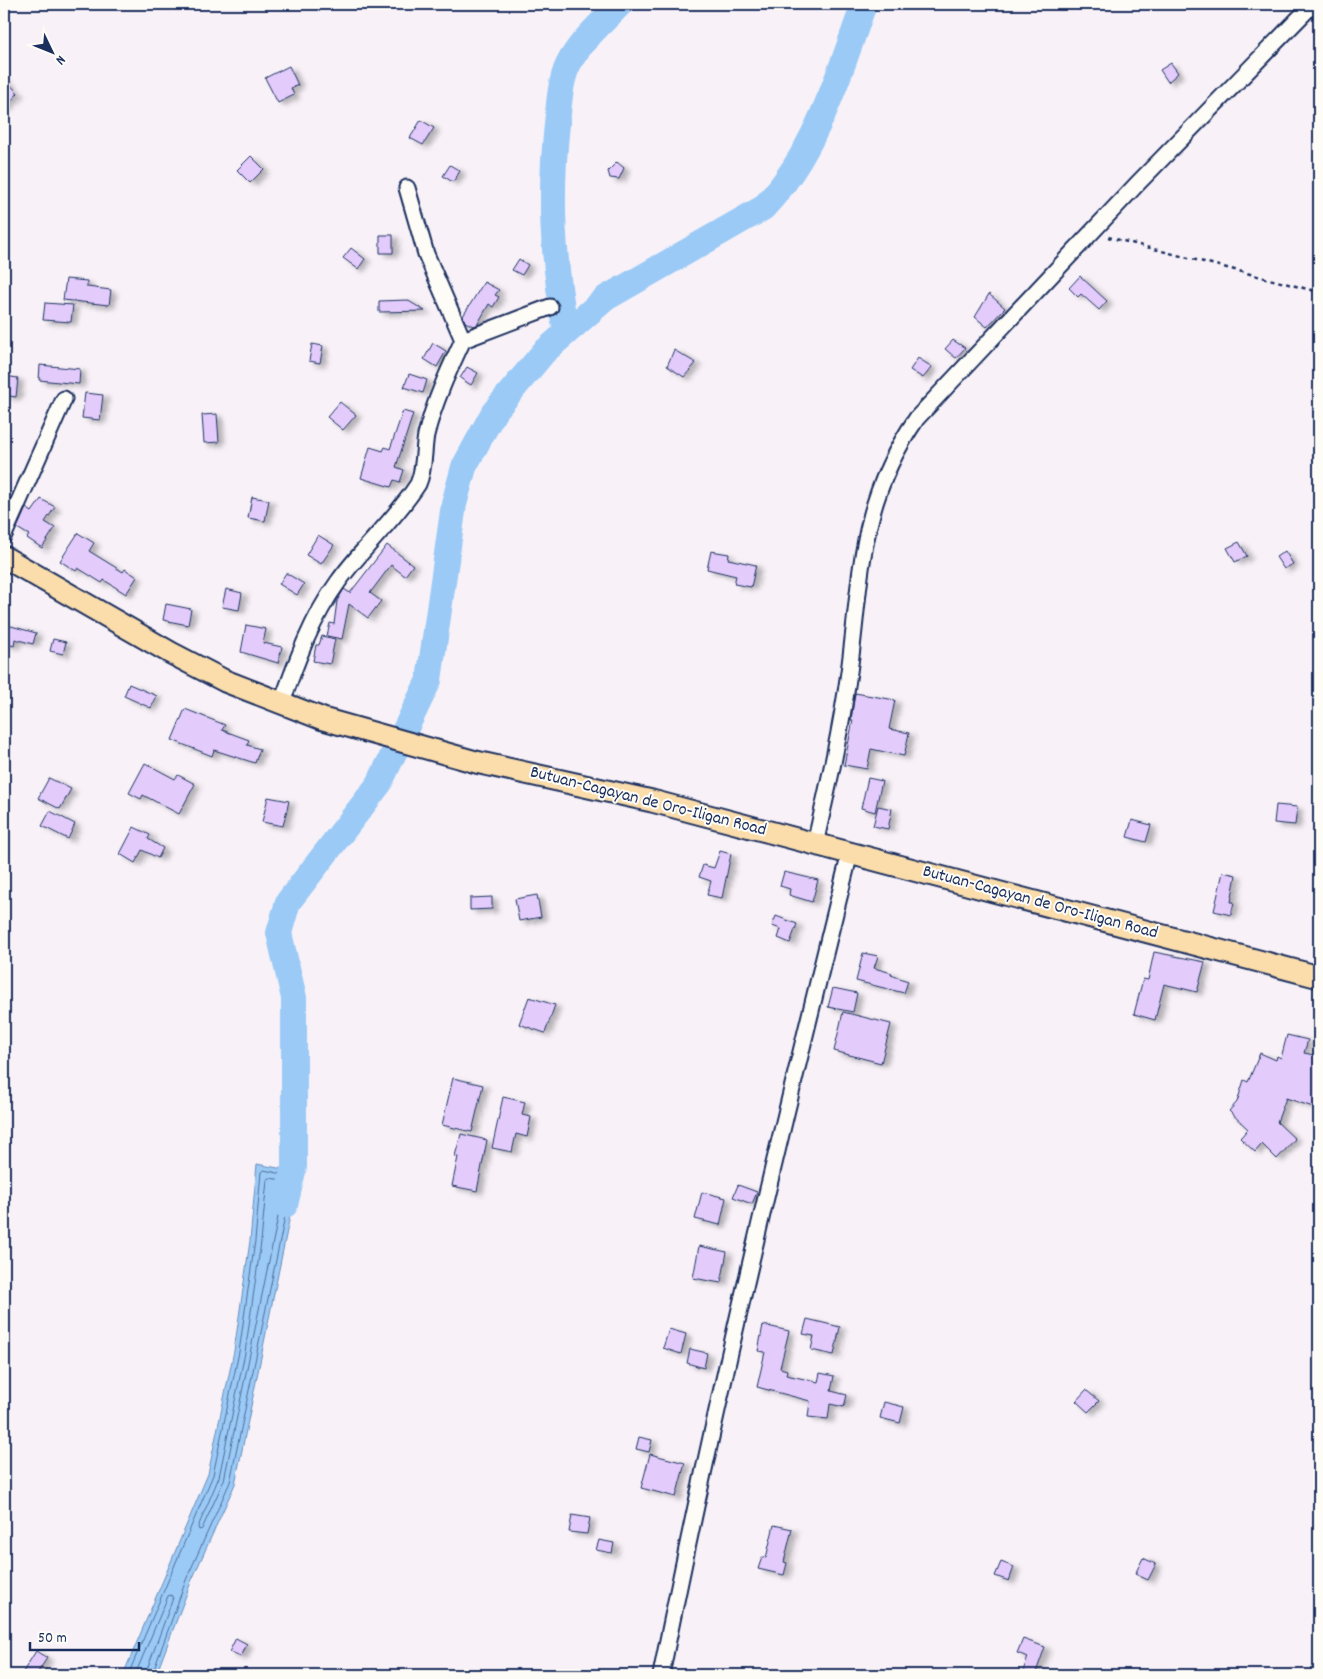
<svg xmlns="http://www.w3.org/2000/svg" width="1323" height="1679" font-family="Dekko,sans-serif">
<defs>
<filter id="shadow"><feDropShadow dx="5.5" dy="3" stdDeviation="2.5" flood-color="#0004"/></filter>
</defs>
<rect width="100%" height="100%" fill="#f8f2f8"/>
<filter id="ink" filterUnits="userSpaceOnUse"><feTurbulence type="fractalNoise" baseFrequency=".02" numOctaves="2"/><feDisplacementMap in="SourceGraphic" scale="10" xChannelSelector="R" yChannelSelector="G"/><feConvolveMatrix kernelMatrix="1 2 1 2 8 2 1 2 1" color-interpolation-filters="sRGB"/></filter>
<g filter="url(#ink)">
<path fill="#9bcaf6" stroke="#688cb9" d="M257,1164L299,1172L235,1484L191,1582L156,1675H123L208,1474L234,1351L250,1241Z"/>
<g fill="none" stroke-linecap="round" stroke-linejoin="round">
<path stroke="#4e6d9b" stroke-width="1" d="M269,1178L284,1180L285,1183L224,1480L202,1529L199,1530L198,1527L219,1477L245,1353L261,1242L267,1180Z
M128,1675L213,1475L239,1352L255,1241L261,1172L264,1170L291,1176L293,1178L230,1482L186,1580L152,1675
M135,1675L168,1596L171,1595L173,1598L145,1675"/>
<path stroke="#9bcaf6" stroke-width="26" d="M566,333C553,258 549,200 557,124C559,105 560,82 568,65C580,41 602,23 620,4
M285,1205L294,1167V998L279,933L288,902L379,784L429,680L454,504L464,467L494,412L544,352L606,298L763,208C816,153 839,74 864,4"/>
</g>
<path fill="#e3ccfc" stroke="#1b2f5e" filter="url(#shadow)" d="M1171,63L1178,73L1168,82L1160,70Z
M289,66L298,85L291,88L294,95L278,103L265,78Z
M4,78L18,93L4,109Z
M421,120L434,128L423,145L410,138Z
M251,156L264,169L250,183L237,170Z
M617,162L624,168L619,179L610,178L608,171Z
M450,165L460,171L453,182L443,176Z
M380,235H393V253H380Z
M351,248L365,259L358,269L343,258Z
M519,259L528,265L522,275L512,270Z
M1080,276L1107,301L1099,310L1081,294L1078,297L1069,288Z
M66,279L87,281V287L111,290L109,305L63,300Z
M484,282L499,290L495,295L499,297L493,307L489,304L477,325L473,326L465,322L463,316Z
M989,294L1005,308L987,327L975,317Z
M407,300L425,311L379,312V301Z
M45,303L73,305L71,322L43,320Z
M953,340L965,348L956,358L945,349Z
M433,343L446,351L437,367L424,359Z
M312,344L323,346L320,363L309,361Z
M674,350L696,363L684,377L667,366Z
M918,358L932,367L923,378L910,370Z
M40,365L80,369L79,384L39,380Z
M467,367L478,373L471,385L460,378Z
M409,374L427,380L423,393L404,387Z
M4,376L18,378L16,397L4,395Z
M85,393L103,395L100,420L82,418Z
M340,402L356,415L343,430L327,417Z
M403,411L413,414L396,467L404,470L400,482L394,480L391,487L361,478L370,447L383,451L385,447L390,449Z
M217,414L219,442L204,443L202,415Z
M252,497L269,500L265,521L248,518Z
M41,499L55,507L45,522L55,528L42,548L27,538L29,535L17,528L26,508L32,512Z
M78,533L94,543L89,551L123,572L125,569L137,577L126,594L104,580L102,583L78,568L76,571L60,561Z
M318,535L334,545L321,564L306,555Z
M1239,542L1247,556L1235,562L1227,548Z
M387,545L413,565L405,576L391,565L370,593L381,601L368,618L349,604L342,639L327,636L330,623L334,624L337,601L344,589L350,593Z
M711,551L729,554L728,559L756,565L751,587L734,584L736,576L707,569Z
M1285,551L1293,564L1284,569L1276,557Z
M286,573L304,584L297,595L279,584Z
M226,589L242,593L239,610L222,607Z
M166,604L191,609L188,625L163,620Z
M4,624L36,633L33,644L15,639L14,646L4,643Z
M246,625L266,629L263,643L282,647L278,663L241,652Z
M322,636L335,639L330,664L313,661L316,645H319Z
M53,639L66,642L63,654L50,651Z
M129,684L157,696L151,708L124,696Z
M855,693L895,700L889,729L909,733L904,756L871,749L867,769L844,765L853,720H851Z
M185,709L225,725L222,730L249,740L247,745L260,749L255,763L214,750L212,756L172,740Z
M145,763L175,779L178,775L195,784L179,814L143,795L141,799L129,793Z
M49,778L71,789L60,809L38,798Z
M868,778L882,781L875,812L861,808Z
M268,797L289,801L283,826L262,822Z
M1276,805L1297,807L1295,825L1274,823Z
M878,806L892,809L888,829L873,826Z
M50,811L75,824L68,839L42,826Z
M1132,820L1151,825L1146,842L1127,837Z
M134,827L150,835L148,839L163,848L158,858L142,850L135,863L120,854Z
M720,851L731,854L722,898L707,895L711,881L699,877L703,865L714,868Z
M784,872L818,880L812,902L789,895L790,889L780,886Z
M1223,872L1236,875L1231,902H1234L1231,915L1214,911Z
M537,895L541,917L519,921L515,899Z
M492,897V909L470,910V898Z
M776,916L797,924L790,943L778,938L781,929L772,926Z
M1154,952L1205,962L1197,992L1164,984L1155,1020L1134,1014L1143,979L1148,980Z
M863,953L878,956L874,968L892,973L891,975L908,981L904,993L856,981Z
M833,988L857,993L853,1012L828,1007Z
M529,997L555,1005L545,1033L519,1024Z
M843,1012L891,1024L881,1063L834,1051Z
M1287,1035L1308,1040L1304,1053L1319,1056V1109L1286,1098L1277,1122L1295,1139L1277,1159L1262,1144L1255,1152L1240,1138L1248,1129L1229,1111L1237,1102L1244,1080L1248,1082L1260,1053L1276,1060L1277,1056L1281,1058Z
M453,1078L483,1085L472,1132L442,1125Z
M503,1097L525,1102L522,1115L531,1117L527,1137L516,1134L512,1152L492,1148Z
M461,1134L487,1140L477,1191L452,1186L458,1157L455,1156Z
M738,1185L757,1192L752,1204L733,1197Z
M702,1192L726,1198L720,1225L695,1219Z
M699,1246L727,1252L721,1283L693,1278Z
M807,1319L840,1327L834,1355L811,1350L814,1336L803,1334Z
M763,1325L789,1331L780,1368L787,1370L786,1375L818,1382L820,1373L834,1376L831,1391L847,1395L844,1407L830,1404L828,1419L808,1417L810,1401L757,1387L765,1352L758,1351Z
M669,1329L686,1334L681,1354L663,1348Z
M690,1349L707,1353L704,1368L687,1363Z
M1086,1390L1099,1401L1088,1412L1076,1401Z
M884,1402L904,1407L900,1423L880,1418Z
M639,1437L652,1440L649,1452L636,1449Z
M650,1454L685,1463L676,1497L641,1488Z
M572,1515L590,1518L587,1534L569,1532Z
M774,1525L792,1529L784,1562L787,1563L784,1575L758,1569L762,1557L766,1558Z
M599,1540L614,1543L612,1553L596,1550Z
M1143,1558L1156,1564L1148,1580L1135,1574Z
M1001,1562L1014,1567L1009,1581L995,1576Z
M236,1638L247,1644L241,1657L229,1652Z
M1023,1639L1045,1647L1035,1675L1023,1671L1028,1657L1017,1653Z
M36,1651L47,1658L36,1675H21Z"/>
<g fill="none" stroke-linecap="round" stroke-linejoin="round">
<defs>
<path id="minor" d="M463,340L550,307
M4,535L64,399
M282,702C297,660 312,618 338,582C362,548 395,520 418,484C425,468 423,452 426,435C434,402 449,370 463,340L426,254L407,188
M815,844C828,787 841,730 849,672C862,575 858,503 917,418L1138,183L1313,4
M661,1675C716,1399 782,1126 850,853"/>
<path id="highway" d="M4,557L171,653L225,681L323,719L476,762L652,801L1319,977"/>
</defs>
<use href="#minor" stroke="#1b2f5e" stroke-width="19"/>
<use href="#highway" stroke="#1b2f5e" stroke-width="25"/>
<path stroke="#1b2f5e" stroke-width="2.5" stroke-dasharray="4 4" stroke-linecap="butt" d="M1108,237L1319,292"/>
<use href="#minor" stroke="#fdfcf7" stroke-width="15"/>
<use href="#highway" stroke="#fbddab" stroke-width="21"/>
</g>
</g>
<g text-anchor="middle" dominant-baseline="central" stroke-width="4" stroke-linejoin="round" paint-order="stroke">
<g font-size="18" fill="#1b2f5e" stroke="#fdfcf7">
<text transform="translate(648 802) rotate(14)">Butuan-Cagayan de Oro-Iligan Road</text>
<text transform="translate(1040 903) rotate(15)">Butuan-Cagayan de Oro-Iligan Road</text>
</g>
</g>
<rect width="1323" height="1679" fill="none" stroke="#fdfcf7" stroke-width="20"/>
<rect x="10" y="10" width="1303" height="1659" fill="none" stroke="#1b2f5e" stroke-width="2" filter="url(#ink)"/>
<g transform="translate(52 52) rotate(133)" stroke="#fdfcf7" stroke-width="4" paint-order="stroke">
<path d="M0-4L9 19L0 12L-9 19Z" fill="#1b2f5e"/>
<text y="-8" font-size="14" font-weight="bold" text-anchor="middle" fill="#1b2f5e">N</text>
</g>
<path d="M30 1642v8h109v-8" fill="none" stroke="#1b2f5e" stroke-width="2.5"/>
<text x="38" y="1642" font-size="15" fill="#1b2f5e" stroke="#fdfcf7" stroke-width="4" paint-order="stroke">50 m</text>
</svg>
